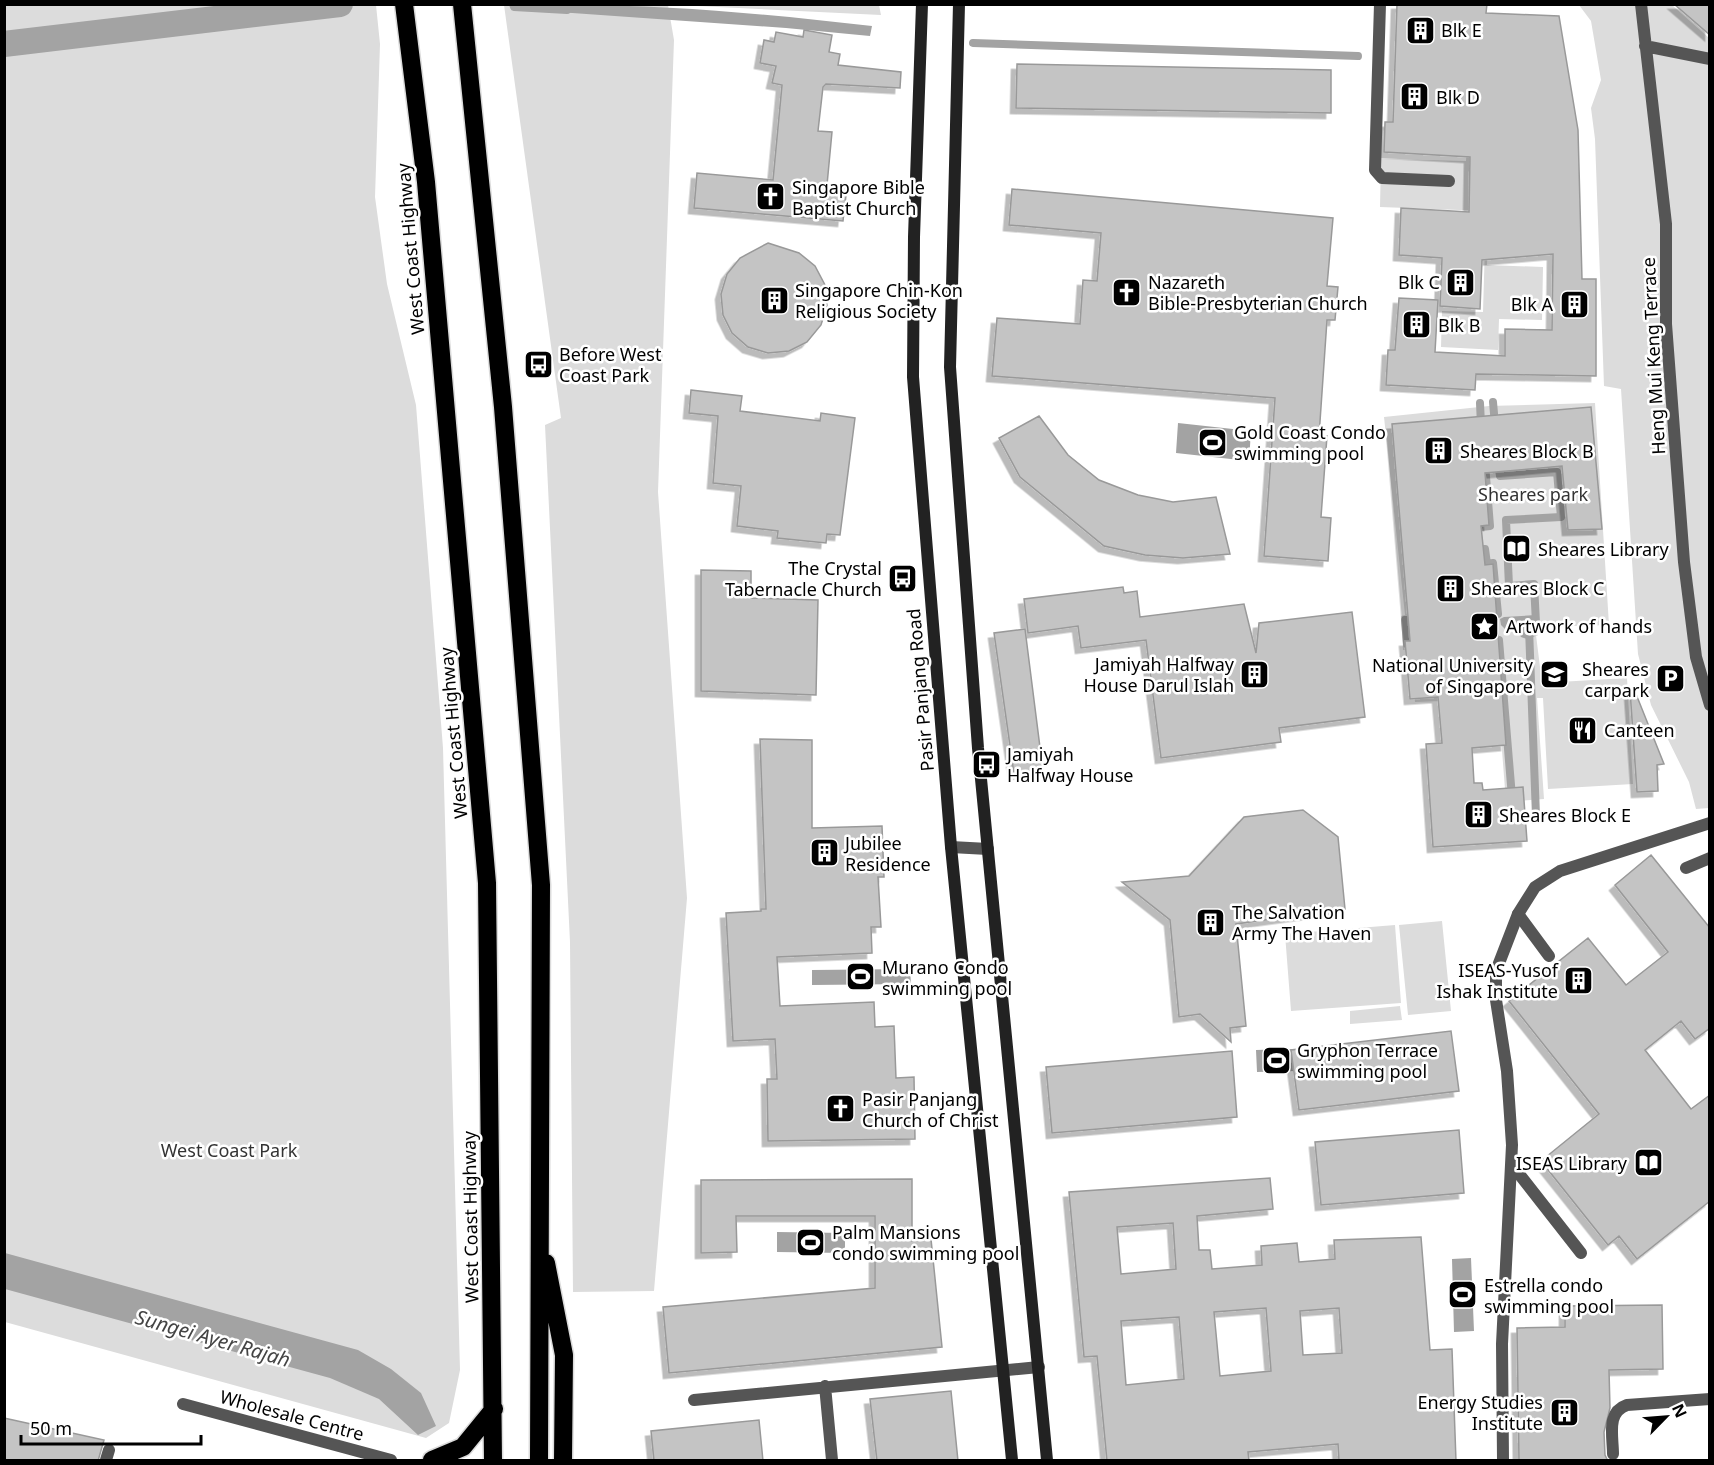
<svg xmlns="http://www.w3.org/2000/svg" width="1714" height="1465" font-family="'Noto Sans',sans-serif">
<defs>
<filter id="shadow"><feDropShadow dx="-5.5" dy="5.5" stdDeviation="0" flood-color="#0004"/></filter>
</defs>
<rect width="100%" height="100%" fill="#fff"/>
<path fill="#dcdcdc" d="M5,5H376L380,44L375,197L387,284L416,405L443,748L460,1370L449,1423L426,1438L5,1322Z
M504,5H668L674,40L658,492L687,898L654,1291L573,1292L570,942L545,425L561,418Z
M677,5H879L881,15Z
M1579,5H1672L1709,38V808L1696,809L1689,782L1651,705L1638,654L1621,389L1604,386L1595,139L1591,108L1601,80L1591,21Z
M1445,8L1476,9L1470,183L1490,184L1487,265L1543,267L1542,320L1499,319L1498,350L1441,347L1442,311L1483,312L1486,211L1380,207L1381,159L1466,161L1468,122L1437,121L1439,70L1395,68L1396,53L1443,55Z
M1595,403L1609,625L1535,627L1542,683L1627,678L1633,784L1548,789L1543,698H1537L1544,799L1506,802L1498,699L1415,702L1410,650H1403L1401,616L1405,615L1384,417L1489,406Z
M1442,921L1451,1011L1408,1015L1399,925Z
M1395,925L1401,1003L1291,1011L1285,934Z
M1400,1006L1402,1020L1350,1024V1011Z"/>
<path fill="#a3a3a3" d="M558,5C663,4 768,14 872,26L870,36L786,28L558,12Z
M259,7L258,25L198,31L197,12Z
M1178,423L1251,431L1249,461L1176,453Z
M1536,615L1538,635L1527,639L1521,637L1516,629H1505L1501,625L1500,619L1504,617Z
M910,969L911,984L812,985V970Z
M1295,1049L1296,1071L1257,1072L1256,1050Z
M777,1232L845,1233V1253L777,1252Z
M5,1253L358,1350L391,1369L421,1393L436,1426L418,1435L379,1399L330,1378L5,1289Z
M1471,1258L1474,1331L1454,1332L1452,1259Z"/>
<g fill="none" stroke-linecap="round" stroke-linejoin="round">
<path stroke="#a3a3a3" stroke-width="8" d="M513,4L514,7L567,10
M973,43L1358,56
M1493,402L1495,425
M1480,403L1481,425
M1498,463L1500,476L1557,472L1561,517L1506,520L1509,586L1534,584L1536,623
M1472,528L1490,526L1485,464
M1473,550L1485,549L1487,564L1493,563L1498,614L1487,615
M1529,628L1536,816
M1488,640H1499L1512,797
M1413,643L1407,644L1405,620H1418"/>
<path stroke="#a3a3a3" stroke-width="26" d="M4,44L340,4"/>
</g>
<path fill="#c4c4c4" stroke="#999" stroke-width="1.5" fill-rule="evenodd" filter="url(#shadow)" d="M1397,4H1487L1486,13L1559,16L1578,130L1582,279H1596V376L1476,374L1475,390L1386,385L1388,350H1395L1399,298L1438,300L1435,352L1505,356V329L1552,330L1553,254L1482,260L1480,309L1440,306L1442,258L1399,255L1401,208L1469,212L1470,157L1384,152L1385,122H1393Z
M1674,4H1710V35Z
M804,30L832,35L829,52L840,54L838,65L901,72L900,88L826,84L823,87L818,131L832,132L827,185L847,187L843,221L694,208L697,173L773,180L782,85L772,83L776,66L760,63L764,40L774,42L776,32L803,37Z
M1017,64L1331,70V113L1016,108Z
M1012,189L1333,218L1327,286L1338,287L1335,320H1327L1319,436H1327L1321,517L1331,518L1328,561L1264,556L1275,398L992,376L997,318L1080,324L1083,280L1097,281L1101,233L1009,225Z
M768,243L799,253L815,266L825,285L827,306L821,325L807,342L789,351L768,353L748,347L732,333L723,315L721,294L727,274L740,258Z
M691,390L742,396L740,411L820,421L821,413L855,418L840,535L827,534L826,543L777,538L778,531L737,526L741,486L713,483L718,416L689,413Z
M1591,407L1602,529L1568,530L1562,466L1485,473L1489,525L1481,526L1485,565L1493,564L1506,745L1472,748L1474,783H1482L1483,790L1523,787L1527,841L1433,847L1426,744L1442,743L1438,697L1410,699L1405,641H1410L1392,424Z
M1039,416L1068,455L1099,480L1138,495L1173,502L1216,497L1230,554L1183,558L1145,555L1104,546L1020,477L999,438Z
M701,570L751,571V598L818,600L816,695L701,691Z
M1123,587L1124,593L1137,591L1140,617L1244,604L1256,653L1259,623L1352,612L1365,717L1279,728L1281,742L1161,758L1146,640L1081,648L1078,626L1028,633L1024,599Z
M1025,629L1043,771L1014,774L994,633Z
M1634,689L1664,764L1657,765L1658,791L1637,792L1630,690Z
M760,739L812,740V828L882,826L884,877H878L881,927H871L872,953L777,957L780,1006L874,1002L875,1027L894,1026L896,1078L914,1077L915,1139L768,1141L767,1079H777L775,1039L733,1041L726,913L761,911V909H766Z
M1303,810L1338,837L1345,909L1236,924L1246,1026L1230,1028L1231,1042L1200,1014L1179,1017L1170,920L1122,882L1189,876L1244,817Z
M1651,855L1710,928V1028L1695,1039L1681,1021L1645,1050L1691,1109L1710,1095V1201L1637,1259L1619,1236L1608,1245L1541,1161L1599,1114L1509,1001L1588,938L1626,985L1668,952L1615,885Z
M1451,1031L1459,1091L1299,1110L1291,1050Z
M1232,1051L1237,1117L1052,1133L1046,1067Z
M1459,1130L1464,1193L1321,1205L1315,1142Z
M1270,1178L1273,1209L1197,1216L1199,1250H1210L1212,1269L1262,1265L1261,1246L1297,1243L1299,1262L1335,1259L1334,1240L1421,1237L1430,1350L1452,1349L1456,1461H1339L1338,1444L1248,1452L1249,1461H1107L1097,1356L1084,1357L1069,1192ZM1173,1223L1176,1269L1121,1274L1117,1227ZM1266,1308L1271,1371L1220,1376L1214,1312ZM1339,1308L1342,1353L1303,1355L1300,1311ZM1179,1317L1184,1379L1126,1385L1121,1321Z
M912,1179V1241L931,1239L942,1347L669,1373L663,1307L875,1288V1216H736L737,1252L701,1253V1180Z
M1662,1305L1663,1369L1609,1370L1610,1408L1604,1432L1605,1455L1608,1461H1519L1517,1328L1565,1327V1306Z
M951,1391L958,1461H877L870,1399Z
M4,1418L104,1440L98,1461H4Z
M759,1420L763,1461H654L651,1431Z"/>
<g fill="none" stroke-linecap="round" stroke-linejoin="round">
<defs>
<path id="highway" d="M404,4L426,182L487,883L493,1460
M462,4L503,407L541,885L539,1460
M546,1263L564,1355L563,1460
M432,1460L463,1447L494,1409"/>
</defs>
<use href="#highway" stroke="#dbdbdb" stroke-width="21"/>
<path stroke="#555" stroke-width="12" d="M1380,4L1375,170L1382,178L1449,181
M951,847L988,849
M1686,868L1710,858
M1518,914L1549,956
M1512,1165L1581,1253
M183,1404L391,1460
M1613,1454C1613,1436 1606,1412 1627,1405L1710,1399
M106,1460L109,1450"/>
<path stroke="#555" stroke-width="12" d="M1641,4L1666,224V324L1684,562L1696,657L1710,705
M1645,46L1710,59
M825,1386L832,1460
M694,1400L1039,1367
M1503,1460L1502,1344L1512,1145L1507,1071L1496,1000V971L1518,914L1535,887L1560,871L1710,823"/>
<path stroke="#222" stroke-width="12" d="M922,4L914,237L913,377L951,847L1012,1460
M959,4L950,367L978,748L1047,1460"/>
<use href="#highway" stroke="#000" stroke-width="18"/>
</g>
<defs>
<symbol id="building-square" viewBox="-11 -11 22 22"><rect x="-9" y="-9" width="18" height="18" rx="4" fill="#000" stroke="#fff"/><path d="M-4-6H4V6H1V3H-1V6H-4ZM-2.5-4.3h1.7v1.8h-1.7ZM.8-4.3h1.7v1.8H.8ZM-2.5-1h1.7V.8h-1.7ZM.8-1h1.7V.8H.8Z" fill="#fff"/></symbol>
<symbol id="church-square" viewBox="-11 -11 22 22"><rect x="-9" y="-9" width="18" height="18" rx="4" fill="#000" stroke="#fff"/><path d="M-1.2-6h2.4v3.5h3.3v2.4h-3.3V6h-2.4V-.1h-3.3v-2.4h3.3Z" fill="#fff"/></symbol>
<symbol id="bus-square" viewBox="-11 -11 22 22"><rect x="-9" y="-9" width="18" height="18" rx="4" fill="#000" stroke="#fff"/><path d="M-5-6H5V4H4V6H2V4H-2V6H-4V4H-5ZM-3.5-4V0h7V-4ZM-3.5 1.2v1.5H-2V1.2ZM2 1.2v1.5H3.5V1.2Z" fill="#fff"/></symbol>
<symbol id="stadium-square" viewBox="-11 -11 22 22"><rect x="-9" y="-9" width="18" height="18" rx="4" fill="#000" stroke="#fff"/><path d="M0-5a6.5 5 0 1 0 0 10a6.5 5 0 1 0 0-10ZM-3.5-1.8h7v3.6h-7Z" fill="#fff"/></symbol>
<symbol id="library-square" viewBox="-11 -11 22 22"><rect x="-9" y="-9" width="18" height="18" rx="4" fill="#000" stroke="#fff"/><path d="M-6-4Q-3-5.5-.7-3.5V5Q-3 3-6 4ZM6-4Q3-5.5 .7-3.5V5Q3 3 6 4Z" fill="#fff"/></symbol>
<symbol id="sight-square" viewBox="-11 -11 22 22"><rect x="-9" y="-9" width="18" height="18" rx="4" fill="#000" stroke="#fff"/><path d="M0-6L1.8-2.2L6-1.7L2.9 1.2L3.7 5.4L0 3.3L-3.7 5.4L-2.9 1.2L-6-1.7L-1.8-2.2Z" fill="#fff"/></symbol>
<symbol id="university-square" viewBox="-11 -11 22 22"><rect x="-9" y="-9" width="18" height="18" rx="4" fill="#000" stroke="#fff"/><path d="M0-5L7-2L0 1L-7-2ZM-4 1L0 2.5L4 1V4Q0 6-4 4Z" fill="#fff"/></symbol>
<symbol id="parking-square" viewBox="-11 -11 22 22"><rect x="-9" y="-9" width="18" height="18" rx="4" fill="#000" stroke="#fff"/><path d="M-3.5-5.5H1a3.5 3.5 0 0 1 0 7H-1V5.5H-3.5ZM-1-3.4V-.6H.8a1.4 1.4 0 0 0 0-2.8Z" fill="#fff"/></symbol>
<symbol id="restaurant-square" viewBox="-11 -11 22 22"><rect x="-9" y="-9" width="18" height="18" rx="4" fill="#000" stroke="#fff"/><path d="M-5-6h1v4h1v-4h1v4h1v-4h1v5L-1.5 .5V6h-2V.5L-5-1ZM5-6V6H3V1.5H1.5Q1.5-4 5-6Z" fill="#fff"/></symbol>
</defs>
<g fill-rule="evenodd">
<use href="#building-square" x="1404" y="14" width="33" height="33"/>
<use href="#building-square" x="1398" y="80" width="33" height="33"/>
<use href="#church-square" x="754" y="180" width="33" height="33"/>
<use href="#building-square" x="1444" y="266" width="33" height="33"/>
<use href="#church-square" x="1110" y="276" width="33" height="33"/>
<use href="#building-square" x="758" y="284" width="33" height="33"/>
<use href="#building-square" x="1558" y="288" width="33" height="33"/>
<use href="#building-square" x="1400" y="308" width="33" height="33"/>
<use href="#bus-square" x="522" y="348" width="33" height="33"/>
<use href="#stadium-square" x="1196" y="426" width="33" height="33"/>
<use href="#building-square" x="1422" y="434" width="33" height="33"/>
<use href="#library-square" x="1500" y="532" width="33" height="33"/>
<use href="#bus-square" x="886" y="562" width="33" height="33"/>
<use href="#building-square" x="1434" y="572" width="33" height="33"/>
<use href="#sight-square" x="1468" y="610" width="33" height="33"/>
<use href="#building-square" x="1238" y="658" width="33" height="33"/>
<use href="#university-square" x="1538" y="658" width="33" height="33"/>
<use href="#parking-square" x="1654" y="662" width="33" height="33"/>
<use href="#restaurant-square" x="1566" y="714" width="33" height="33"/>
<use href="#bus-square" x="970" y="748" width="33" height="33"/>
<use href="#building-square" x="1462" y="798" width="33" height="33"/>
<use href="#building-square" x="808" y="836" width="33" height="33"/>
<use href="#building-square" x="1194" y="906" width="33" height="33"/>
<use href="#stadium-square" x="844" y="960" width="33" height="33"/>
<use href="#building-square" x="1562" y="964" width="33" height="33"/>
<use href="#stadium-square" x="1260" y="1044" width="33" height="33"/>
<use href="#church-square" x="824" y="1092" width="33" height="33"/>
<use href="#library-square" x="1632" y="1146" width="33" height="33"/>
<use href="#stadium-square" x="794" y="1226" width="33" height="33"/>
<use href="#stadium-square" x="1446" y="1278" width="33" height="33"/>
<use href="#building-square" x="1548" y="1396" width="33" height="33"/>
</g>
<g text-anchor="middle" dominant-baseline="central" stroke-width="5" stroke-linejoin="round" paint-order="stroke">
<g font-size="18" fill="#000" stroke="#fff" text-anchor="start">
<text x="1441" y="30">Blk E</text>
<text x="1436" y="97">Blk D</text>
<text x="792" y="187">Singapore Bible<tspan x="792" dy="21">Baptist Church</tspan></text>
<text x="1148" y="282">Nazareth<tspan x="1148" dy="21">Bible-Presbyterian Church</tspan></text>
<text x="1440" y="282" text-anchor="end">Blk C</text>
<text x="795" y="290">Singapore Chin-Kon<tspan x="795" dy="21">Religious Society</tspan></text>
<text x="1553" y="304" text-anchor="end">Blk A</text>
<text x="1438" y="325">Blk B</text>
<text x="559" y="354">Before West<tspan x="559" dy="21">Coast Park</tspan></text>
<text x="1234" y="432">Gold Coast Condo<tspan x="1234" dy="21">swimming pool</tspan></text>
<text x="1460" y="451">Sheares Block B</text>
<text x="1538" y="549">Sheares Library</text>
<text x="882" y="568" text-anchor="end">The Crystal<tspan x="882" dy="21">Tabernacle Church</tspan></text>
<text x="1471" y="588">Sheares Block C</text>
<text x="1506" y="626">Artwork of hands</text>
<text x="1234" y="664" text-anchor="end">Jamiyah Halfway<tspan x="1234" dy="21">House Darul Islah</tspan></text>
<text x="1533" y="665" text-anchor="end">National University<tspan x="1533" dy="21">of Singapore</tspan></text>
<text x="1649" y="669" text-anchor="end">Sheares<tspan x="1649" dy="21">carpark</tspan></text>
<text x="1604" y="730">Canteen</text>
<text x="1007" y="754">Jamiyah<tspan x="1007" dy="21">Halfway House</tspan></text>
<text x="1499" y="815">Sheares Block E</text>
<text x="845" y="843">Jubilee<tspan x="845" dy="21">Residence</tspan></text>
<text x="1232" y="912">The Salvation<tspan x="1232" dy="21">Army The Haven</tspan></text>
<text x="882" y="967">Murano Condo<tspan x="882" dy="21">swimming pool</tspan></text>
<text x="1558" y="970" text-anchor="end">ISEAS-Yusof<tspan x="1558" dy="21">Ishak Institute</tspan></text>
<text x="1297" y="1050">Gryphon Terrace<tspan x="1297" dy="21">swimming pool</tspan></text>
<text x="862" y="1099">Pasir Panjang<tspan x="862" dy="21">Church of Christ</tspan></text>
<text x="1627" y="1163" text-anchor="end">ISEAS Library</text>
<text x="832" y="1232">Palm Mansions<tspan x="832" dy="21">condo swimming pool</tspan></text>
<text x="1484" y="1285">Estrella condo<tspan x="1484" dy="21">swimming pool</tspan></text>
<text x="1543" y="1402" text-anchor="end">Energy Studies<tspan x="1543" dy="21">Institute</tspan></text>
</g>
<g font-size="18" fill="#000" stroke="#fff">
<text transform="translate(410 249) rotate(-95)">West Coast Highway</text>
<text transform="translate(1653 356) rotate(-93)">Heng Mui Keng Terrace</text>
<text transform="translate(920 690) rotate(-95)">Pasir Panjang Road</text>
<text transform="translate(453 733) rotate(-95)">West Coast Highway</text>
<text transform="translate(470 1217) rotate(-91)">West Coast Highway</text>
<text transform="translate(292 1415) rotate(15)">Wholesale Centre</text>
</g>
<g font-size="18" fill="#333" stroke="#fff">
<text x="1533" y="494">Sheares park</text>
<text x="229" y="1150">West Coast Park</text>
</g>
<g font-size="20" font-style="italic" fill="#444" stroke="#fff">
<text transform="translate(213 1338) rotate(16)">Sungei Ayer Rajah</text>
</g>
</g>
<rect width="1714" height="1465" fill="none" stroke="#000000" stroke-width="12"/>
<g transform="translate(1666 1417) rotate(65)" stroke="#ffffff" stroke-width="4.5" paint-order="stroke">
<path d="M0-4.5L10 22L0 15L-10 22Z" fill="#000000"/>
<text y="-9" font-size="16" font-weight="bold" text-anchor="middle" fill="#000000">N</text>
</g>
<path d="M21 1435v9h180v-9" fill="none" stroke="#000000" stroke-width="3"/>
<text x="30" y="1435" font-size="18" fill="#000000" stroke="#ffffff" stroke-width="4.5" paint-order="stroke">50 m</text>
</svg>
